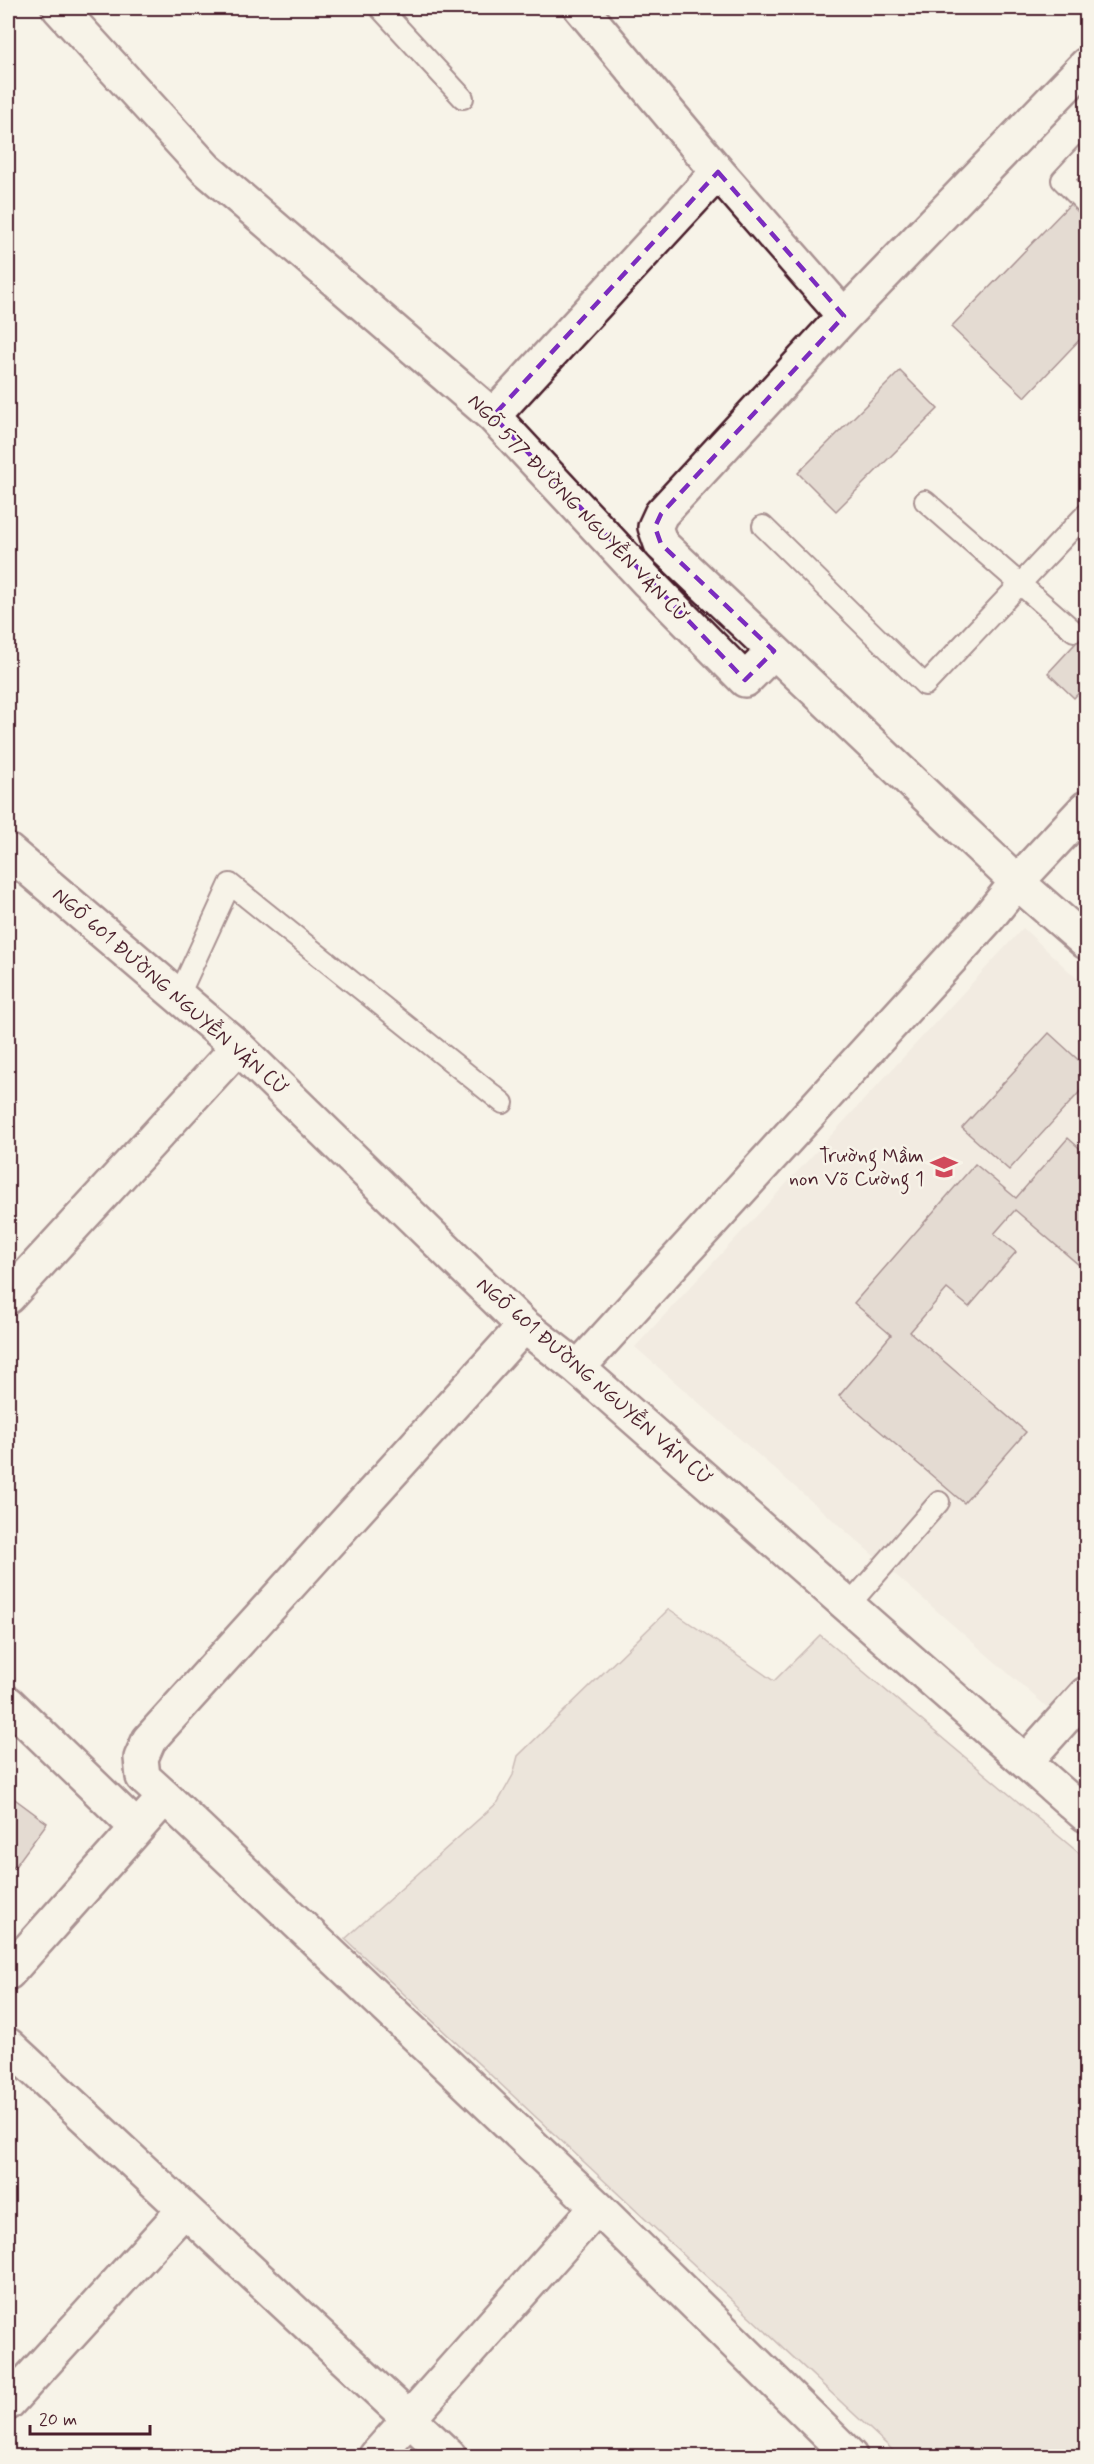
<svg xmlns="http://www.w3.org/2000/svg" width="1094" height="2464" font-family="Mynerve,sans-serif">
<rect width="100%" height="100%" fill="#f7f3e8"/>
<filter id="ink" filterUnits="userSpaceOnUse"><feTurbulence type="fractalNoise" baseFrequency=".0167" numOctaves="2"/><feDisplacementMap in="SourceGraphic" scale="12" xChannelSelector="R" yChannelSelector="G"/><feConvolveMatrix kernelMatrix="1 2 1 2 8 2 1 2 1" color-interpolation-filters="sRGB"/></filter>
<g filter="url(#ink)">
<path fill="#eae3da" d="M1023,928L1086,987V1664L1048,1708L635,1347Z"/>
<path fill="#ded4cc" stroke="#947a7c" stroke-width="1.5" d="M669,1609L774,1681L820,1635L1086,1859V2456H899L345,1939L498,1802L513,1775L518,1756Z"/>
<path fill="#ccbfb9" stroke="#4a1f2b" stroke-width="1.5" d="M1072,202L1086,216V333L1025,397L951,327Z
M900,371L938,409L836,511L798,473Z
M1086,632V685L1074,698L1048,673Z
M1049,1033L1086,1067V1085L1009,1170L962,1128Z
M1068,1138L1086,1154V1271L1015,1210L994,1234L1016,1252L969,1307L947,1289L910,1332L1026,1432L964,1503L839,1396L891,1335L854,1303L975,1164L1016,1198Z
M8,1794L47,1823L14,1868L8,1863Z"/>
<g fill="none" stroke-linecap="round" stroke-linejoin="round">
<defs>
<path id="lane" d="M380,8L463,98
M1086,154L1062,180L1086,204
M925,501L1074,631
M763,526L925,685L1086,514
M179,995L230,884L503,1103
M849,1605L939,1502"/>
<path id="street" d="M59,8L206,169L493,416L648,582L745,680L774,651L1017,882L1086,942
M581,8L718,172L844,316
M493,416L718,172
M774,651L661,544L655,527L661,514L844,316L1086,65
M8,851L238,1047L524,1326L578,1368L1086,1815
M8,1297L238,1047
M578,1368L988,918L1017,882L1086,808
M8,1703L136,1827
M1026,1761L1086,1694
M165,1797L597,2207L850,2456
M8,1973L165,1797L143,1777L141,1758L149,1740L524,1326
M8,2045L449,2456
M8,2403L183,2211
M376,2456L597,2207"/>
</defs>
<use href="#lane" stroke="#4a1f2b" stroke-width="24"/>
<use href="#street" stroke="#4a1f2b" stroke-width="38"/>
<use href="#lane" stroke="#f7f3e8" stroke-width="20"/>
<use href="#street" stroke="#f7f3e8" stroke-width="33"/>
</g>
</g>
<path d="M0 0H1094V2464H0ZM718,172L844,316L661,514L655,527L661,544L774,651L745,680L493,416Z" fill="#f7f3e8" fill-opacity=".55" fill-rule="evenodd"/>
<path fill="none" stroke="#7b2cbf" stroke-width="4.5" stroke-dasharray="12 8" stroke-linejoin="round" d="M718,172L844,316L661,514L655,527L661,544L774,651L745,680L493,416Z"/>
<defs>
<symbol id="school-bare" viewBox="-9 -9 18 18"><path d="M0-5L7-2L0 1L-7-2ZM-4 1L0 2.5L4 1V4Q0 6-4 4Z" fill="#d1495b" stroke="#f7f3e8" stroke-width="2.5" paint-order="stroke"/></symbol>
</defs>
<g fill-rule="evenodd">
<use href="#school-bare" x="925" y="1148" width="38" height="38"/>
</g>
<g text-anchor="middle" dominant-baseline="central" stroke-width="5" stroke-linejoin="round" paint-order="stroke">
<g font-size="20" fill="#4a1f2b" stroke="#f7f3e8">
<text transform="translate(578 509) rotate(46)">NGÕ 577 ĐƯỜNG NGUYỄN VĂN CỪ</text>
<text transform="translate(170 992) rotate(41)">NGÕ 601 ĐƯỜNG NGUYỄN VĂN CỪ</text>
<text transform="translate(594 1382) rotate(41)">NGÕ 601 ĐƯỜNG NGUYỄN VĂN CỪ</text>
</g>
<g font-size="20" fill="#4a1f2b" stroke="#f7f3e8" text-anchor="end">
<text x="924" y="1156">Trường Mầm<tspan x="924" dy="23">non Võ Cường 1</tspan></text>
</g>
</g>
<rect width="1094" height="2464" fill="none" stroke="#f7f3e8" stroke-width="30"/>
<rect x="15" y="15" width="1064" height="2434" fill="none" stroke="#4a1f2b" stroke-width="2" filter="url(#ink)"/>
<path d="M30 2425v9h120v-9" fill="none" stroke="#4a1f2b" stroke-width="3"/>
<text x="39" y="2425" font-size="18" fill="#4a1f2b" stroke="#f7f3e8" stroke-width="4.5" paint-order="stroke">20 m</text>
</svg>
